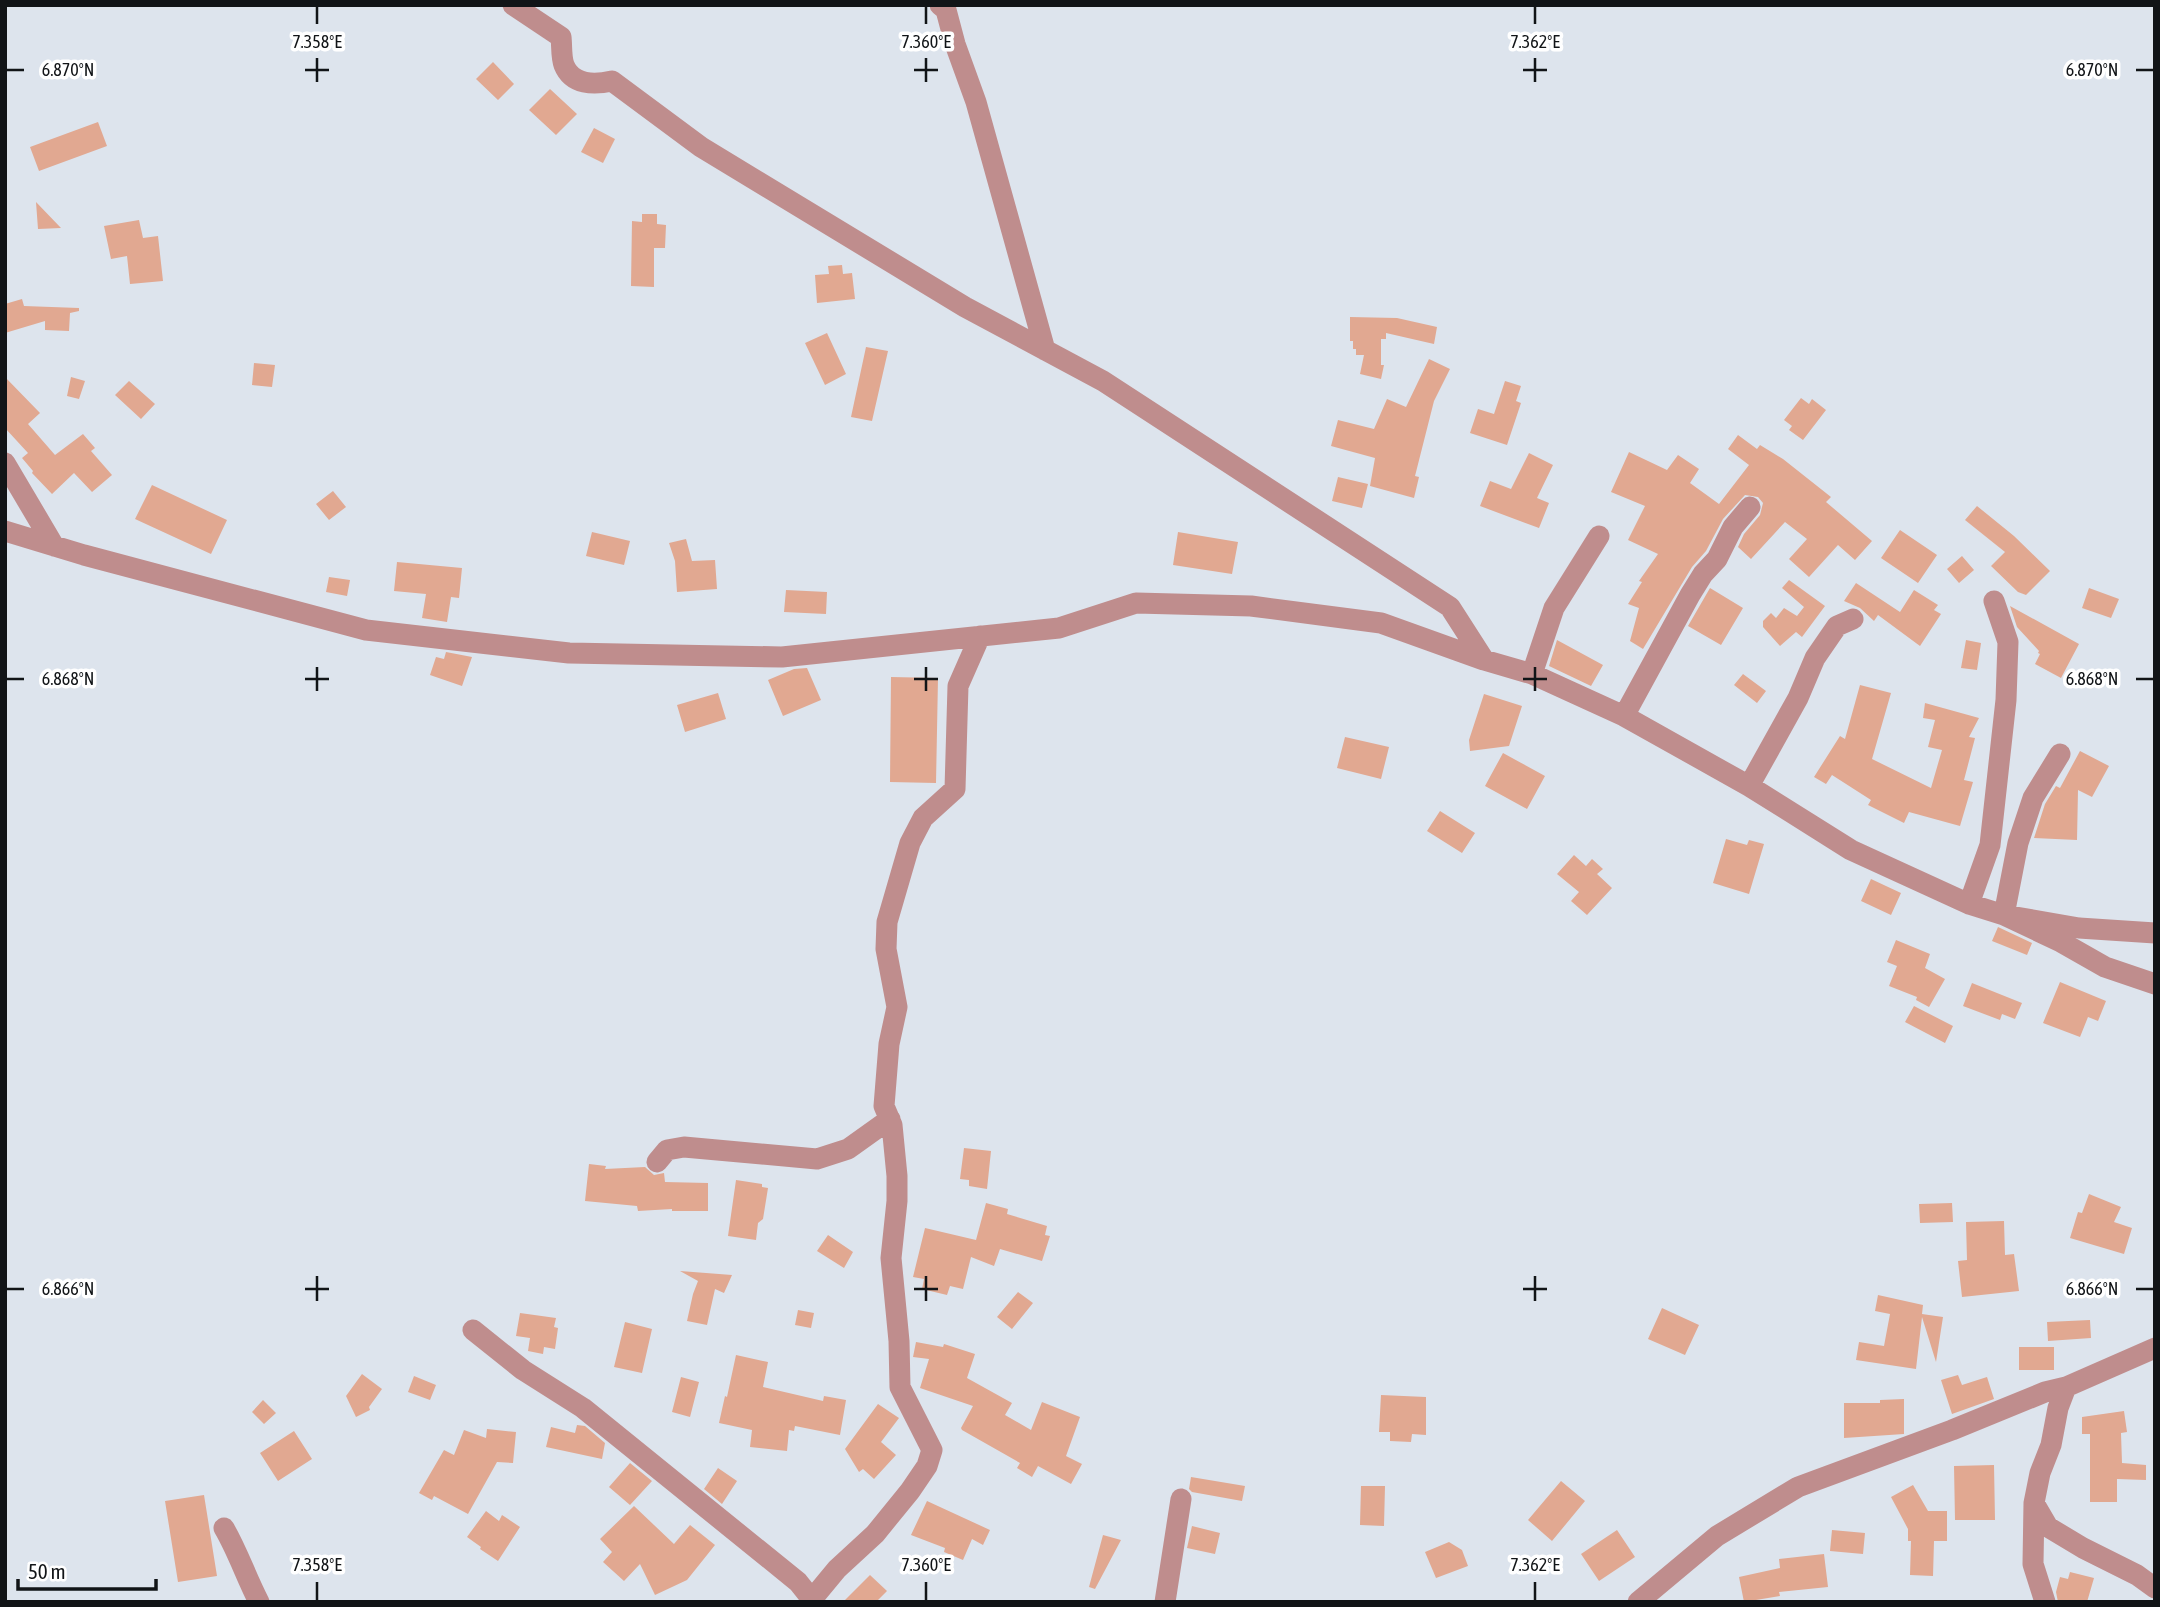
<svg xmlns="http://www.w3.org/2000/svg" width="2160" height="1607" font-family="'Asap Condensed',sans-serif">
<rect width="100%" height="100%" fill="#dde4ed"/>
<path fill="#e1a891" d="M493,62L514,84L498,100L476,79Z
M550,89L577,114L556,135L529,110Z
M98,122L107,146L39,171L30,147Z
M594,128L615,139L603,163L581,152Z
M36,202L61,228L38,229Z
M642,214H657V224L666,225L665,248H654V287L631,286L632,221L642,222Z
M139,220L143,238L158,236L163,281L130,284L127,256L111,259L104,226Z
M842,265L843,274L852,273L855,299L817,303L815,275L829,274L828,266Z
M22,299L24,306L79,308V311L70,313L69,331L45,330V321L5,333V304Z
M1350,317L1397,318L1437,327L1434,344L1386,333V339H1381V365H1384L1381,379L1360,374L1364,355H1356V349H1353V341H1350Z
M827,333L846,374L825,385L805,343Z
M866,347L888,351L872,421L851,417Z
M1429,359L1450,369L1434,401L1415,476L1419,477L1414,498L1370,486L1375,458L1331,446L1338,420L1374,429L1387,399L1406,407Z
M254,363L275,365L272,387L252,385Z
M5,377L40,413L28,424L55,455L83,434L95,448L91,451L112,475L92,492L74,473L52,494L32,473L33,471L22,458L28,453L5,428Z
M71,377L85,381L79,399L67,396Z
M129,381L155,404L141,419L115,395Z
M1505,381L1521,386L1516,401L1521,403L1507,445L1470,433L1478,409L1494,414Z
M1801,398L1809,404L1812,399L1826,410L1803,440L1789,430L1792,426L1784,420Z
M1738,435L1757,449L1760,445L1783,459L1831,497L1826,502L1872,541L1855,560L1838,545L1809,577L1789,559L1807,539L1785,522L1751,559L1738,547L1744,534L1760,515L1763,503L1758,497L1745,495L1723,519L1706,551L1692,567L1643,649L1630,641L1639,608L1628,604L1642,582L1639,581L1658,554L1628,540L1645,506L1611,492L1629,452L1667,470L1678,455L1699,469L1690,483L1719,504L1749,465L1728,449Z
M1529,453L1553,465L1537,498L1549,503L1539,528L1480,506L1490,481L1511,489Z
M1338,477L1368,484L1362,508L1332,501Z
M152,485L227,520L211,554L135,519Z
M333,491L346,507L329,520L316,504Z
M1977,506L2014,536L2050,571L2026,595L2018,592L1991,566L2005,552L1965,520Z
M1900,530L1937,555L1918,583L1881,558Z
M592,532L630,541L624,565L586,556Z
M1178,532L1238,542L1232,574L1173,565Z
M686,539L692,561L715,560L717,589L677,592L675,561L669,543Z
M1962,556L1974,570L1959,583L1947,569Z
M397,562L462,568L459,598L451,597L447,622L422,618L426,594L394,591Z
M329,577L350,580L347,596L326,592Z
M1789,580L1825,606L1802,637L1796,632L1780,646L1763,627V621L1771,613L1776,618L1784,608L1797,616L1804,607L1782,588Z
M1856,583L1900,612L1914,590L1938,605L1934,610L1941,614L1920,646L1878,615L1874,621L1860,608L1844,601Z
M1710,588L1743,608L1721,645L1688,626Z
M2089,588L2119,599L2111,618L2082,608Z
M786,590L827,592L826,614L784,612Z
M2010,606L2079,644L2061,678L2035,664L2040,654L2038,653L2039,651L2017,627Z
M1557,640L1603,665L1591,686L1549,666Z
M1966,640L1981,643L1977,670L1961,668Z
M446,652L472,657L462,686L430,675L436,657L444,659Z
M807,668L821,700L783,716L768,680L794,669Z
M1743,674L1766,691L1757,703L1734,685Z
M891,677L938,678L936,783L890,782Z
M1860,685L1891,693L1872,759L1931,788L1942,750L1928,747L1935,720L1923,718L1925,703L1979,718L1969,737L1975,738L1964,780L1973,782L1960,826L1909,812L1904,823L1868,805L1871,800L1832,775L1826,784L1814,777L1840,736L1845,739Z
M718,693L726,719L685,732L677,705Z
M1484,694L1522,706L1509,746L1470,751L1469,740Z
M1345,737L1389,747L1381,779L1337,768Z
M2080,751L2109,766L2092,797L2078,790L2077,840L2034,838L2045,804L2056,786L2060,788Z
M1503,753L1545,776L1527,809L1485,786Z
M1440,811L1475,833L1462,853L1427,831Z
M1726,839L1747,845L1749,840L1764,844L1749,894L1713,883Z
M1574,855L1586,866L1592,859L1603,869L1597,874L1612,888L1587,915L1571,901L1579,892L1557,874Z
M1871,879L1901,893L1891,915L1861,901Z
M1998,927L2032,943L2027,955L1992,941Z
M1896,940L1930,954L1925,968L1945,979L1929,1007L1916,1000L1917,997L1889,986L1897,966L1887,962Z
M2060,982L2106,1001L2098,1021L2088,1017L2080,1037L2043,1023Z
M1972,983L2022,1003L2015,1019L2002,1014L2000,1020L1963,1006Z
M1914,1006L1953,1026L1945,1043L1905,1022Z
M964,1148L991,1151L987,1189L969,1186V1180L960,1179Z
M589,1164L606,1166L605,1169L645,1167L654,1175L664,1173L665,1182L708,1183V1211H672V1209L638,1211L637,1206L585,1201Z
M736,1180L762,1184V1187L768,1188L763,1219L758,1223L756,1240L728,1236Z
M2089,1194L2121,1207L2114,1222L2132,1228L2124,1254L2070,1238L2078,1212L2082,1213Z
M986,1203L1008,1209L1007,1214L1047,1226L1045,1235L1050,1236L1042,1261L1000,1249L994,1266L971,1257L963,1289L950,1286L947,1295L922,1289L924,1279L913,1277L925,1228L976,1240Z
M1952,1203L1953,1222L1920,1223L1919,1204Z
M2004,1221L2005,1255L2014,1254L2019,1291L1962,1297L1958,1261L1967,1260L1966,1222Z
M828,1235L853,1252L844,1268L817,1251Z
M680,1271L732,1275L724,1293L715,1289L707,1325L687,1321L693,1294L698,1281Z
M1018,1292L1033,1303L1012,1329L997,1317Z
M1878,1295L1923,1305L1922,1314L1943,1317L1936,1362L1922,1317L1916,1369L1856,1360L1859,1342L1884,1346L1890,1314L1875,1311Z
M1662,1308L1699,1325L1685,1355L1648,1339Z
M798,1310L814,1313L811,1328L795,1325Z
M520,1313L556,1318L554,1327L558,1328L555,1349L544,1347L543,1354L528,1351L530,1338L516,1336Z
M2090,1320L2091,1338L2048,1341L2047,1322Z
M625,1322L652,1329L642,1373L614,1367Z
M916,1342L943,1347L944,1344L975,1354L967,1378L1012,1403L1005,1415L1031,1430L1042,1402L1080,1417L1066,1456L1082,1464L1071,1484L1038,1466L1032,1477L1017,1468L1020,1463L962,1430L961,1428L973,1406L920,1388L929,1359L913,1357Z
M2019,1347H2054V1370H2019Z
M736,1355L768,1362L763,1387L823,1401L824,1396L846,1400L840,1435L795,1426L794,1431L789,1430L787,1451L750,1447L752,1430L719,1423L725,1396L727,1397Z
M362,1374L382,1389L369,1407L370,1410L356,1417L346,1396Z
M1958,1375L1962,1385L1987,1377L1994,1399L1952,1414L1941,1380Z
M414,1376L436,1385L430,1400L408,1392Z
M681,1377L699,1382L690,1417L672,1412Z
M1381,1395L1426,1397V1435L1412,1434L1411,1442L1390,1441V1432H1379Z
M1904,1399V1434L1844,1438V1403H1880V1400Z
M263,1400L276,1413L264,1424L252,1412Z
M878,1404L899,1418L881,1442L896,1455L874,1479L863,1469L859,1472L845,1449Z
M2124,1411L2127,1432L2121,1433L2122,1463L2146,1465V1480L2117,1479V1502H2090V1434H2082V1417Z
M577,1425L585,1426L605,1443L602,1459L546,1447L551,1427L575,1433Z
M487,1429L516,1432L513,1463L497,1462L468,1514L434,1496L432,1500L419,1493L444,1450L454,1455L464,1430L486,1438Z
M294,1431L312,1459L278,1481L260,1453Z
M630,1463L652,1481L630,1505L609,1487Z
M1994,1465L1995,1520H1955L1954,1466Z
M718,1468L737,1481L722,1504L704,1489Z
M1191,1477L1245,1486L1242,1501L1192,1492L1189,1489Z
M1561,1481L1585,1501L1552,1541L1528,1520Z
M1913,1485L1928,1511H1947V1541H1934L1933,1576L1910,1575L1911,1541H1908V1529L1891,1497Z
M1361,1486H1385L1384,1526L1360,1525Z
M204,1495L217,1576L178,1582L165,1501Z
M927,1501L990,1530L983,1545L972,1539L963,1560L944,1552L945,1548L911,1535Z
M634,1506L674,1544L690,1525L715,1545L687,1580L655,1595L640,1564L624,1581L603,1562L612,1552L600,1539Z
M486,1511L499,1521L502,1515L520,1527L498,1561L480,1549L481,1547L467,1537Z
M1192,1526L1220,1533L1215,1554L1187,1548Z
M1617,1530L1635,1557L1599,1581L1581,1554Z
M1832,1530L1865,1533L1863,1554L1830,1551Z
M1103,1535L1121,1540L1095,1589L1089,1587Z
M1449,1542L1462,1550L1468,1566L1436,1578L1425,1552Z
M1824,1554L1828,1587L1779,1592L1780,1596L1744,1602L1739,1577L1780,1568L1779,1559Z
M2070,1572L2094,1578L2087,1602H2058L2056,1592L2060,1577L2068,1579Z
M870,1575L887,1591L876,1602H843Z"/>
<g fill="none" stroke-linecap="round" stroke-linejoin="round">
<path stroke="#bf8d8d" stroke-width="21" d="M513,5L561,37C562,45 561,57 564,65C572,85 594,85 612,81L701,147L965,307L1103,381L1450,607L1484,660
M940,5L946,10L955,44L976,102L1045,350
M5,463L54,546
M5,531L84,555L366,630L569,653L782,657L1059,628L1136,603L1251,606L1381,623L1484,660L1532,674L1624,716L1749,786L1851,850L1969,904L2004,915L2079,928L2155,933
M1532,674L1554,608L1599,536
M1624,716L1690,595L1703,574L1717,559L1733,527L1750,507
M2060,754L2033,798L2018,843L2004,915L2061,942L2105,967L2155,984
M1749,786L1798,698L1815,658L1837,626L1853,619
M1969,904L1990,845L2006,700L2008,642L1994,601
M657,1162L667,1150L684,1147L817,1159L848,1149L890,1119
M473,1330L523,1370L583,1408L798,1582L814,1602
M2066,1387L2058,1408L2051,1445L2040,1473L2034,1503L2048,1527L2083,1548L2137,1575L2155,1588
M2034,1503L2033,1564L2045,1602
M224,1528C238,1552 246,1577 259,1602
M813,1598L837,1569L875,1534L910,1491L927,1466L932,1450L900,1387L899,1341L891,1258L897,1201V1176L892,1125L884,1106L889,1044L897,1007L886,949L887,922L910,843L923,818L955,789L958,686L980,636
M1165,1602L1181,1499
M1638,1602L1717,1536L1798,1487L1952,1430L2045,1392L2066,1387L2155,1348"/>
</g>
<path fill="none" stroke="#111417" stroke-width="2.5" d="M317,7V24M926,7V24M1535,7V24M317,58V82M926,58V82M1535,58V82M7,70H24M305,70H329M914,70H938M1523,70H1547M2136,70H2153M317,667V691M926,667V691M1535,667V691M7,679H24M305,679H329M914,679H938M1523,679H1547M2136,679H2153M317,1276V1301M926,1276V1301M1535,1276V1301M7,1289H24M305,1289H329M914,1289H938M1523,1289H1547M2136,1289H2153M317,1582V1600M926,1582V1600M1535,1582V1600"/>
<g font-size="18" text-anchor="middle" fill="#111417" stroke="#fff" stroke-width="7" stroke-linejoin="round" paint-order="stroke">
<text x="317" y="48">7.358°E</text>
<text x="926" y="48">7.360°E</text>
<text x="1535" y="48">7.362°E</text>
<text x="68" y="76">6.870°N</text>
<text x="2092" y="76">6.870°N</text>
<text x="68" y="685">6.868°N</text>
<text x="2092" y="685">6.868°N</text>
<text x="68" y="1295">6.866°N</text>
<text x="2092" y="1295">6.866°N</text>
<text x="317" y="1571">7.358°E</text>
<text x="926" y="1571">7.360°E</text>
<text x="1535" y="1571">7.362°E</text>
</g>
<rect width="2160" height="1607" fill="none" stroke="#111417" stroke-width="14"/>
<path d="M18 1579v10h138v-10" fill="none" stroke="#111417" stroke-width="3.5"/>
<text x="28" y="1579" font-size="21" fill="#111417" stroke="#ffffff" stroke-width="5" paint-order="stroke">50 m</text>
</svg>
